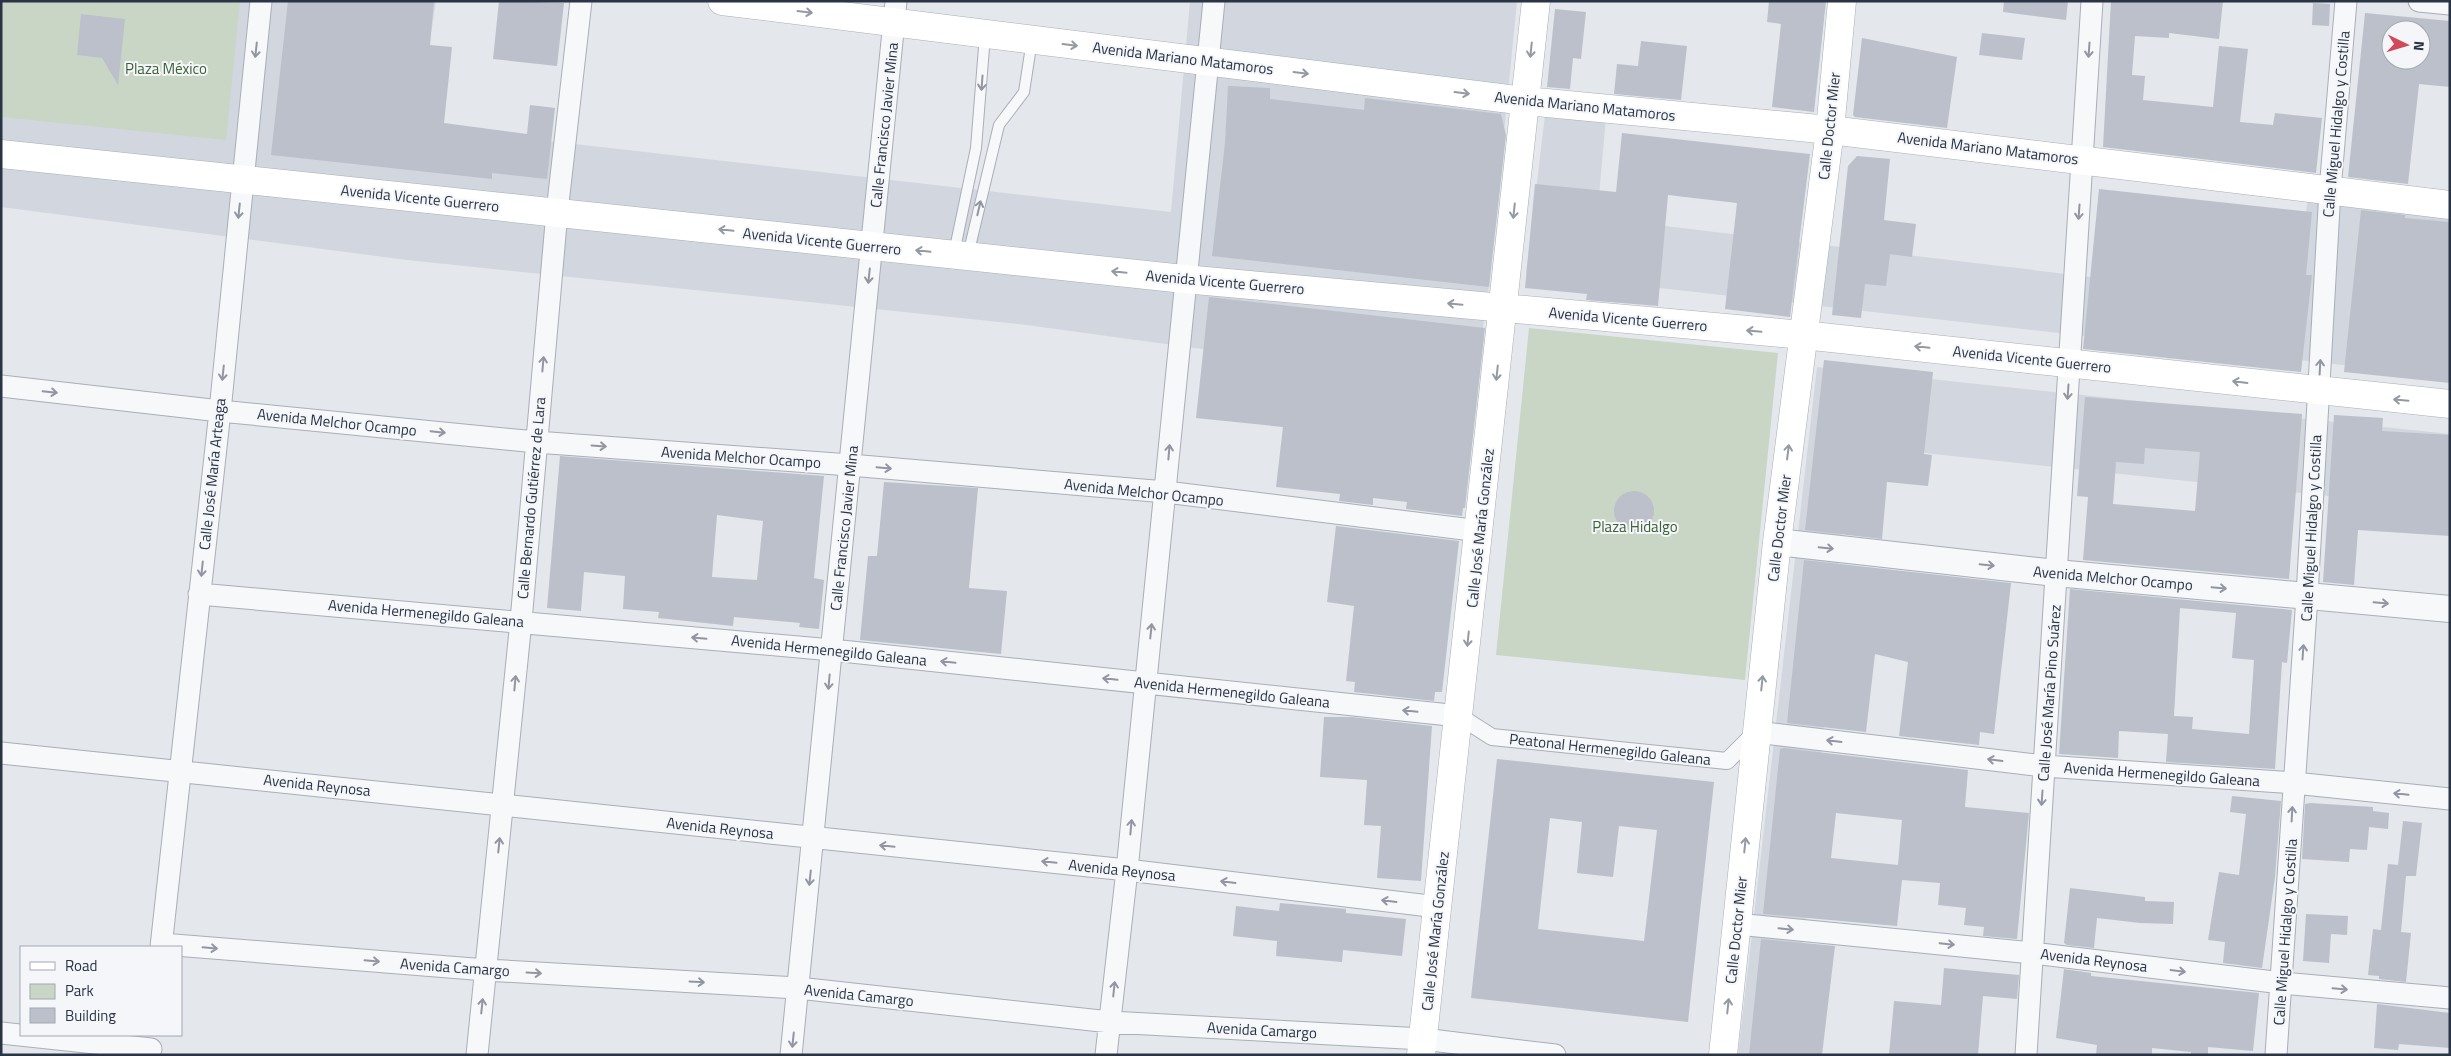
<svg xmlns="http://www.w3.org/2000/svg" width="2451" height="1056" font-family="'Titillium Web',sans-serif">
<rect width="100%" height="100%" fill="#e4e7ec"/>
<path fill="#d2d6de" d="M1,1H436L417,126L1171,212L1190,1H1517L1488,295L1474,386L1019,324L407,260L1,207Z
M1546,107L1606,117L1597,218L2293,301L2308,198L2450,213V377L1526,273Z
M1817,367L2450,434V509L1934,454L1850,443L1793,1055H1738Z"/>
<path fill="#c9d6c5" d="M1,1H240L226,140L1,117Z
M1529,328L1778,353L1745,680L1496,655Z"/>
<path fill="#bbc0ca" fill-rule="evenodd" d="M288,1H434L430,45L452,47L444,123L527,134L530,105L555,108L547,179L492,173V179L271,155Z
M499,1L564,3L557,66L493,59Z
M1769,1H1826L1814,112L1772,107L1781,24L1767,22Z
M2004,1H2068L2066,20L2003,12Z
M2111,1H2223L2219,39L2169,33V38L2135,36L2132,75L2145,76L2143,100L2213,107L2219,46L2248,49L2240,122L2273,125L2275,113L2322,118L2316,173L2103,147Z
M2313,3L2330,4L2329,26L2312,25Z
M1555,9L1586,12L1581,59L1573,58L1570,89L1547,87Z
M2365,13L2450,21V87L2419,84L2408,184L2348,177ZM2391,30H2421V60H2391Z
M81,14L125,19L118,85L102,58L77,55Z
M1982,33L2025,38L2022,60L1979,55Z
M1862,38L1957,57L1947,128L1855,117L1853,115Z
M1641,41L1687,46L1681,100L1614,94L1617,64L1638,66Z
M1228,86L1270,88V99L1364,110L1365,98L1501,114L1506,135L1489,287L1212,256L1225,143Z
M1622,133L1810,154L1790,317L1725,309L1737,203L1668,195L1658,306L1586,300L1587,294L1525,288L1535,184L1616,192Z
M1857,156L1890,159L1884,220L1916,224L1912,257L1890,254L1886,286L1865,284L1861,318L1832,315L1848,166Z
M2099,189L2312,212L2306,275H2312L2301,372L2083,349Z
M2361,210L2405,215V218L2450,222V383L2344,372Z
M1209,297L1485,328L1465,508H1463L1462,516L1406,509L1407,502L1373,498V505L1339,501L1340,494L1276,487L1283,427L1196,418Z
M1824,360L1933,372L1924,454L1932,455L1928,486L1887,482L1882,539L1805,530Z
M2085,397L2302,414L2289,579L2083,560L2088,497L2077,496ZM2145,448L2200,452L2195,511L2113,504L2116,462L2144,464Z
M2334,415L2383,418L2382,431L2450,435V536L2358,530L2354,585L2323,582Z
M560,456L824,476L814,578L824,580L819,629L799,627L800,623L734,617L733,626L658,618L659,612L623,609L625,576L584,572L581,611L547,608ZM717,515L763,521L757,580L712,577Z
M884,482L978,488L969,588L1007,591L1001,654L860,640L868,556H877Z
M1614 511a20 20 0 1 1 40 0a20 20 0 1 1-40 0Z
M1336,526L1459,541L1442,692H1435L1434,701L1354,692L1355,682L1346,681L1354,606L1327,602Z
M1804,560L2011,583L1994,734L1980,732L1979,745L1899,736L1908,662L1875,654L1866,732L1787,723Z
M2070,589L2292,610L2287,663L2282,662L2275,769L2166,762L2168,734L2119,731L2118,758L2059,754ZM2180,608L2236,613L2232,658L2254,660L2249,734L2192,729L2193,717L2174,716Z
M1324,717H1352L1432,726L1421,881L1377,878L1381,826L1364,825L1367,780L1320,777Z
M1784,748L1968,770L1965,807L2029,813L2017,939L1983,936L1984,927L1964,925L1966,908L1938,905L1940,883L1902,880L1897,926L1763,914L1780,749ZM1836,813L1902,820L1898,865L1831,858Z
M1497,759L1714,782L1688,1022L1471,998ZM1550,818L1582,822L1577,873L1613,877L1619,826L1657,830L1644,941L1538,929Z
M2232,796L2281,801L2275,877L2262,968L2223,963L2225,942L2208,940L2219,872L2239,875L2246,814L2230,812Z
M2310,803L2373,807V811L2389,813L2388,829L2369,827L2367,850L2350,849L2349,862L2302,859L2305,804Z
M2403,821L2422,823L2416,876H2406L2401,932L2411,933L2406,982L2379,979V976L2368,975L2373,929L2381,930L2388,864L2398,865Z
M2070,888L2145,897V901L2174,902L2173,924L2140,923L2097,918L2094,948L2067,945L2064,943Z
M1280,903L1346,909V913L1406,919L1402,956L1343,950L1342,962L1276,956L1277,941L1233,936L1236,906L1279,911Z
M2306,914L2348,916L2347,935L2331,934L2329,963L2303,961Z
M1761,939L1835,946L1822,1055H1749Z
M1944,968L2019,975L2017,999L1983,996L1978,1055H1889L1894,1001L1941,1005Z
M2064,969L2091,973V976L2259,993L2253,1051L2208,1047V1055H2191V1052L2152,1048V1055H2096L2097,1045L2056,1038Z
M2377,1004L2450,1013V1048L2399,1044L2398,1050L2374,1048Z"/>
<g fill="none" stroke-linecap="round" stroke-linejoin="round">
<defs>
<path id="service" d="M954,253L976,148L985,35
M968,255L999,125L1024,92L1032,40"/>
<path id="pedestrian" d="M1459,716L1492,737L1727,761L1756,732"/>
<path id="minor" d="M2419,1L2450,4
M1,386L220,411L536,442L850,465L1166,492L1480,531
M199,594L832,650L1459,716
M1756,732L2044,766L2294,783L2450,799
M1,753L1127,870L1438,907
M1737,924L2032,953L2282,983L2450,998
M162,944L486,970L798,988L1110,1022L1423,1039L1555,1055
M161,947L220,411L261,1
M1,1033L151,1049
M477,1055L521,621L557,212L581,1
M791,1055L896,1
M1106,1055L1127,870L1214,1
M2026,1055L2092,1
M2276,1055L2307,596L2330,190L2346,1"/>
<path id="tertiary" d="M1777,542L2056,573L2450,609"/>
<path id="secondary" d="M722,1L1526,101L1830,130L2450,205
M1,154L1184,279L1803,335L2450,404
M1421,1055L1536,1
M1723,1055L1777,542L1830,130L1842,1"/>
</defs>
<use href="#service" stroke="#a9aeb7" stroke-width="12"/>
<use href="#pedestrian" stroke="#a9aeb7" stroke-width="18"/>
<use href="#minor" stroke="#a9aeb7" stroke-width="23"/>
<use href="#tertiary" stroke="#a9aeb7" stroke-width="28"/>
<use href="#secondary" stroke="#a9aeb7" stroke-width="29"/>
<use href="#service" stroke="#f7f8fa" stroke-width="10"/>
<use href="#pedestrian" stroke="#f7f8fa" stroke-width="16"/>
<use href="#minor" stroke="#f7f8fa" stroke-width="21"/>
<use href="#tertiary" stroke="#f7f8fa" stroke-width="26"/>
<use href="#secondary" stroke="#fff" stroke-width="28"/>
</g>
<defs><path id="oneway-shaft" d="M-6 0H5M1.5-3L5.5 0L1.5 3" fill="none" stroke-width="1.6" stroke-linecap="round" stroke-linejoin="round" transform="scale(1.25)"/></defs>
<g stroke="#959aa2">
<use href="#oneway-shaft" transform="translate(805 12) rotate(7)"/>
<use href="#oneway-shaft" transform="translate(1070 45) rotate(7)"/>
<use href="#oneway-shaft" transform="translate(1531 50) rotate(96)"/>
<use href="#oneway-shaft" transform="translate(1301 73) rotate(7)"/>
<use href="#oneway-shaft" transform="translate(1462 93) rotate(7)"/>
<use href="#oneway-shaft" transform="translate(1514 211) rotate(96)"/>
<use href="#oneway-shaft" transform="translate(726 230) rotate(-174)"/>
<use href="#oneway-shaft" transform="translate(923 251) rotate(-174)"/>
<use href="#oneway-shaft" transform="translate(1119 272) rotate(-174)"/>
<use href="#oneway-shaft" transform="translate(1455 304) rotate(-175)"/>
<use href="#oneway-shaft" transform="translate(1754 331) rotate(-175)"/>
<use href="#oneway-shaft" transform="translate(1922 347) rotate(-174)"/>
<use href="#oneway-shaft" transform="translate(1497 373) rotate(96)"/>
<use href="#oneway-shaft" transform="translate(2240 382) rotate(-173)"/>
<use href="#oneway-shaft" transform="translate(2401 400) rotate(-175)"/>
<use href="#oneway-shaft" transform="translate(1788 452) rotate(-83)"/>
<use href="#oneway-shaft" transform="translate(1468 639) rotate(96)"/>
<use href="#oneway-shaft" transform="translate(1762 683) rotate(-84)"/>
<use href="#oneway-shaft" transform="translate(1745 845) rotate(-84)"/>
<use href="#oneway-shaft" transform="translate(1728 1006) rotate(-84)"/>
</g>
<g stroke="#9196a0">
<use href="#oneway-shaft" transform="translate(256 50) rotate(96)"/>
<use href="#oneway-shaft" transform="translate(2089 50) rotate(94)"/>
<use href="#oneway-shaft" transform="translate(982 83) rotate(94)"/>
<use href="#oneway-shaft" transform="translate(979 208) rotate(-77)"/>
<use href="#oneway-shaft" transform="translate(239 211) rotate(96)"/>
<use href="#oneway-shaft" transform="translate(2079 212) rotate(94)"/>
<use href="#oneway-shaft" transform="translate(869 276) rotate(96)"/>
<use href="#oneway-shaft" transform="translate(543 364) rotate(-85)"/>
<use href="#oneway-shaft" transform="translate(2320 367) rotate(-87)"/>
<use href="#oneway-shaft" transform="translate(223 373) rotate(96)"/>
<use href="#oneway-shaft" transform="translate(50 392) rotate(6)"/>
<use href="#oneway-shaft" transform="translate(2068 392) rotate(94)"/>
<use href="#oneway-shaft" transform="translate(438 432) rotate(6)"/>
<use href="#oneway-shaft" transform="translate(599 446) rotate(4)"/>
<use href="#oneway-shaft" transform="translate(1169 452) rotate(-85)"/>
<use href="#oneway-shaft" transform="translate(884 468) rotate(5)"/>
<use href="#oneway-shaft" transform="translate(1826 548) rotate(6)"/>
<use href="#oneway-shaft" transform="translate(1987 565) rotate(6)"/>
<use href="#oneway-shaft" transform="translate(202 569) rotate(96)"/>
<use href="#oneway-shaft" transform="translate(2219 588) rotate(5)"/>
<use href="#oneway-shaft" transform="translate(2381 603) rotate(5)"/>
<use href="#oneway-shaft" transform="translate(1151 631) rotate(-84)"/>
<use href="#oneway-shaft" transform="translate(699 638) rotate(-175)"/>
<use href="#oneway-shaft" transform="translate(2303 652) rotate(-86)"/>
<use href="#oneway-shaft" transform="translate(948 662) rotate(-174)"/>
<use href="#oneway-shaft" transform="translate(1110 679) rotate(-174)"/>
<use href="#oneway-shaft" transform="translate(829 682) rotate(95)"/>
<use href="#oneway-shaft" transform="translate(515 683) rotate(-85)"/>
<use href="#oneway-shaft" transform="translate(1410 711) rotate(-174)"/>
<use href="#oneway-shaft" transform="translate(1834 741) rotate(-173)"/>
<use href="#oneway-shaft" transform="translate(1995 760) rotate(-173)"/>
<use href="#oneway-shaft" transform="translate(2401 794) rotate(-174)"/>
<use href="#oneway-shaft" transform="translate(2042 798) rotate(94)"/>
<use href="#oneway-shaft" transform="translate(2292 814) rotate(-87)"/>
<use href="#oneway-shaft" transform="translate(1131 827) rotate(-85)"/>
<use href="#oneway-shaft" transform="translate(499 845) rotate(-84)"/>
<use href="#oneway-shaft" transform="translate(887 846) rotate(-174)"/>
<use href="#oneway-shaft" transform="translate(1049 862) rotate(-174)"/>
<use href="#oneway-shaft" transform="translate(810 878) rotate(96)"/>
<use href="#oneway-shaft" transform="translate(1228 882) rotate(-173)"/>
<use href="#oneway-shaft" transform="translate(1389 901) rotate(-173)"/>
<use href="#oneway-shaft" transform="translate(1786 929) rotate(6)"/>
<use href="#oneway-shaft" transform="translate(1947 944) rotate(6)"/>
<use href="#oneway-shaft" transform="translate(210 948) rotate(5)"/>
<use href="#oneway-shaft" transform="translate(372 961) rotate(5)"/>
<use href="#oneway-shaft" transform="translate(2178 971) rotate(7)"/>
<use href="#oneway-shaft" transform="translate(534 973) rotate(3)"/>
<use href="#oneway-shaft" transform="translate(697 982) rotate(3)"/>
<use href="#oneway-shaft" transform="translate(1114 989) rotate(-84)"/>
<use href="#oneway-shaft" transform="translate(2340 989) rotate(5)"/>
<use href="#oneway-shaft" transform="translate(482 1006) rotate(-84)"/>
<use href="#oneway-shaft" transform="translate(793 1040) rotate(96)"/>
</g>
<g text-anchor="middle" dominant-baseline="central" stroke-width="4" stroke-linejoin="round" paint-order="stroke">
<g font-size="15" fill="#2b3445" stroke="#f4f6f9">
<text transform="translate(1183 58) rotate(7)">Avenida Mariano Matamoros</text>
<text transform="translate(1585 106) rotate(6)">Avenida Mariano Matamoros</text>
<text transform="translate(2336 124) rotate(-85)">Calle Miguel Hidalgo y Costilla</text>
<text transform="translate(884 125) rotate(-84)">Calle Francisco Javier Mina</text>
<text transform="translate(1829 126) rotate(-84)">Calle Doctor Mier</text>
<text transform="translate(1988 148) rotate(7)">Avenida Mariano Matamoros</text>
<text transform="translate(420 198) rotate(6)">Avenida Vicente Guerrero</text>
<text transform="translate(822 241) rotate(6)">Avenida Vicente Guerrero</text>
<text transform="translate(1225 282) rotate(5)">Avenida Vicente Guerrero</text>
<text transform="translate(1628 319) rotate(5)">Avenida Vicente Guerrero</text>
<text transform="translate(2032 359) rotate(6)">Avenida Vicente Guerrero</text>
<text transform="translate(337 422) rotate(6)">Avenida Melchor Ocampo</text>
<text transform="translate(741 457) rotate(4)">Avenida Melchor Ocampo</text>
<text transform="translate(212 474) rotate(-84)">Calle José María Arteaga</text>
<text transform="translate(1144 492) rotate(6)">Avenida Melchor Ocampo</text>
<text transform="translate(531 498) rotate(-85)">Calle Bernardo Gutiérrez de Lara</text>
<text transform="translate(844 528) rotate(-84)">Calle Francisco Javier Mina</text>
<text transform="translate(1480 528) rotate(-84)">Calle José María González</text>
<text transform="translate(1779 528) rotate(-83)">Calle Doctor Mier</text>
<text transform="translate(2311 528) rotate(-87)">Calle Miguel Hidalgo y Costilla</text>
<text transform="translate(2113 578) rotate(5)">Avenida Melchor Ocampo</text>
<text transform="translate(426 613) rotate(5)">Avenida Hermenegildo Galeana</text>
<text transform="translate(829 650) rotate(6)">Avenida Hermenegildo Galeana</text>
<text transform="translate(1232 692) rotate(6)">Avenida Hermenegildo Galeana</text>
<text transform="translate(2049 693) rotate(-86)">Calle José María Pino Suárez</text>
<text transform="translate(1610 749) rotate(6)">Peatonal Hermenegildo Galeana</text>
<text transform="translate(2162 774) rotate(4)">Avenida Hermenegildo Galeana</text>
<text transform="translate(317 785) rotate(6)">Avenida Reynosa</text>
<text transform="translate(720 828) rotate(6)">Avenida Reynosa</text>
<text transform="translate(1122 870) rotate(6)">Avenida Reynosa</text>
<text transform="translate(1736 930) rotate(-84)">Calle Doctor Mier</text>
<text transform="translate(1435 931) rotate(-84)">Calle José María González</text>
<text transform="translate(2285 932) rotate(-86)">Calle Miguel Hidalgo y Costilla</text>
<text transform="translate(2094 960) rotate(7)">Avenida Reynosa</text>
<text transform="translate(455 967) rotate(4)">Avenida Camargo</text>
<text transform="translate(859 995) rotate(6)">Avenida Camargo</text>
<text transform="translate(1262 1030) rotate(3)">Avenida Camargo</text>
</g>
<g font-size="15" fill="#3f6138" stroke="#f4f6f9">
<text x="166" y="68">Plaza México</text>
<text x="1635" y="526">Plaza Hidalgo</text>
</g>
</g>
<rect width="2451" height="1056" fill="none" stroke="#2b3445" stroke-width="5"/>
<rect x="20" y="946" width="162" height="90" fill="#f4f6f9" stroke="#a4a8b1"/>
<rect x="30" y="962" width="25" height="8" fill="#ffffff" stroke="#a4a8b1"/>
<text x="65" y="971" font-size="15" fill="#2b3445">Road</text>
<rect x="30" y="984" width="25" height="15" fill="#c9d6c5" stroke="#a4a8b1"/>
<text x="65" y="996" font-size="15" fill="#2b3445">Park</text>
<rect x="30" y="1008" width="25" height="15" fill="#bbc0ca" stroke="#a4a8b1"/>
<text x="65" y="1021" font-size="15" fill="#2b3445">Building</text>
<g transform="translate(2406 45) rotate(95)"><circle r="24" fill="#f4f6f9" stroke="#a4a8b1"/>
<path d="M0-4L9 19L0 12L-9 19Z" fill="#d1495b"/>
<text y="-8" font-size="14" font-weight="bold" text-anchor="middle" fill="#2b3445">N</text>
</g>
</svg>
